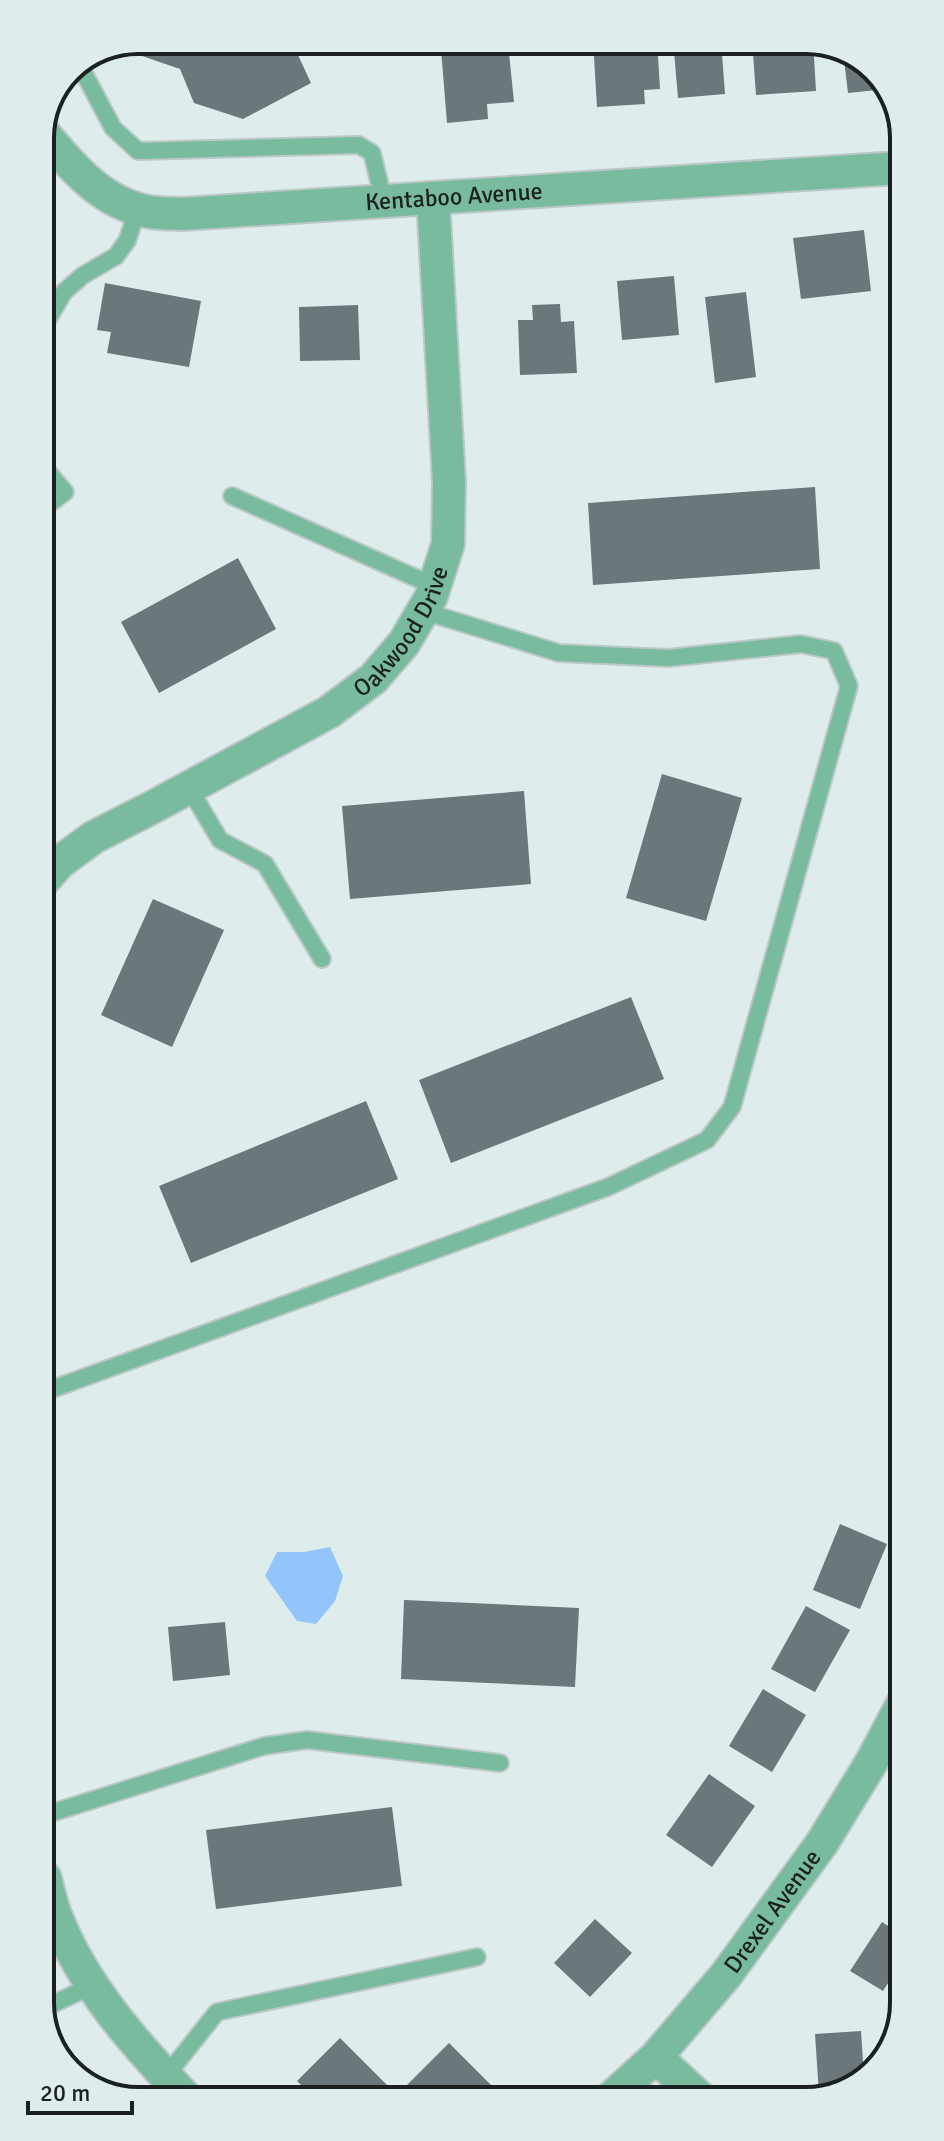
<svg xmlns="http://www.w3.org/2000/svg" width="944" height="2141" font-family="Signika,sans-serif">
<rect width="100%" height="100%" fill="#deedec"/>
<path fill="#93c4fa" d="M330,1547L343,1576L335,1601L316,1624L297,1621L265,1576L277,1552H304Z"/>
<path fill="#6b777b" d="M148,40H291L311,83L243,119L194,103L180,69L142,56Z
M593,40H657L660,89L644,90L645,104L597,107Z
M673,40H721L725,94L678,98Z
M752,40H813L816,91L756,95Z
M508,43L514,102L487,104L488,119L447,123L441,49Z
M843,51L865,60L887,89L848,93Z
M864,230L871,291L801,299L793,238Z
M899,239V297H897L889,241Z
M674,276L679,335L622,340L617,281Z
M105,283L201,301L189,367L107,353L111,332L97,330Z
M746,292L756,377L715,383L705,297Z
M560,304L561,322L574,321L577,373L520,375L518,320H533L532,305Z
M358,305L360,360L300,361L299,307Z
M815,487L820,569L593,585L588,503Z
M238,558L276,629L159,693L121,622Z
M662,774L742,798L706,921L626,898Z
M524,791L531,884L350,899L342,806Z
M153,899L224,930L172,1047L101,1015Z
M631,997L664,1079L451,1163L419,1080Z
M366,1101L398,1179L191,1263L159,1186Z
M840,1524L887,1544L860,1609L813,1590Z
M404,1600L579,1608L575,1687L401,1679Z
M806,1606L850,1630L815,1692L771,1669Z
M225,1622L230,1675L173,1681L168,1627Z
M763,1689L806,1715L772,1772L729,1746Z
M709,1774L755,1806L712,1867L666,1835Z
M392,1807L402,1886L216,1909L206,1830Z
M595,1919L632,1953L590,1997L554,1963Z
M882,1922L904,1936V1958L883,1991L850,1971Z
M861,2031L864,2077L842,2093L819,2094L815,2034Z
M340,2038L397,2095L449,2043L504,2098L315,2099L297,2081Z"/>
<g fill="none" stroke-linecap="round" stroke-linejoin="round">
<defs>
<path id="lane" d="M79,64L113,128L138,151L359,145L372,153L384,202
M41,331L64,292L82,276L116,256L127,241L138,208
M41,464L65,492L41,510
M232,496L434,586
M189,788L220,840L265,864L322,959
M44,1392L608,1187L707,1140L732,1107L849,686L834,651L801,644L668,658L559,653L423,611
M45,1815L264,1746L307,1740L500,1763
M45,2008L93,1985
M166,2076L217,2012L477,1957"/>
<g id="street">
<path id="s1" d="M41,130C71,166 102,204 150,212C161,214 172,213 182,214L899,168"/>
<path id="s2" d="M42,882L60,862L94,837L151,808L329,712L373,679L404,643L431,597L448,544L449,482L433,199"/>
<path d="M45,1878C48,1890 51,1903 55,1914C83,1987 136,2045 188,2100"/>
<path d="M656,2057L699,2097"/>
<path id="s3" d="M612,2097L656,2057L726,1975L822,1843L871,1763L903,1703"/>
</g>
</defs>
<use href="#lane" stroke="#bbc8c7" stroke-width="20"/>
<use href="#street" stroke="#bbc8c7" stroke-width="36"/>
<use href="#lane" stroke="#79bb9f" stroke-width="16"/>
<use href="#street" stroke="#79bb9f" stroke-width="32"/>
</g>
<g text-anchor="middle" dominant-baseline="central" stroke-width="7" stroke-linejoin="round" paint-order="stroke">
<g font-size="24" fill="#1b2120" stroke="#deedec">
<text stroke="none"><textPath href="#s1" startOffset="444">Kentaboo Avenue</textPath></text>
<text stroke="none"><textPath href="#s2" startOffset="446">Oakwood Drive</textPath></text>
<text stroke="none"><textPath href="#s3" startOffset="246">Drexel Avenue</textPath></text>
</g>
</g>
<path d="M0 0H944V2141H0ZM138 54H806A84 84 0 0 1 890 138V2003A84 84 0 0 1 806 2087H138A84 84 0 0 1 54 2003V138A84 84 0 0 1 138 54Z" fill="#deedec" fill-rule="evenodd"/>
<path fill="none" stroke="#1b2120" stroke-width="4" d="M138 54H806A84 84 0 0 1 890 138V2003A84 84 0 0 1 806 2087H138A84 84 0 0 1 54 2003V138A84 84 0 0 1 138 54Z"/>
<path d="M28 2101v12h104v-12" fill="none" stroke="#1b2120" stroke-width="4"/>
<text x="40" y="2101" font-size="24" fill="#1b2120" stroke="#deedec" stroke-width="6" paint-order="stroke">20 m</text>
</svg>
